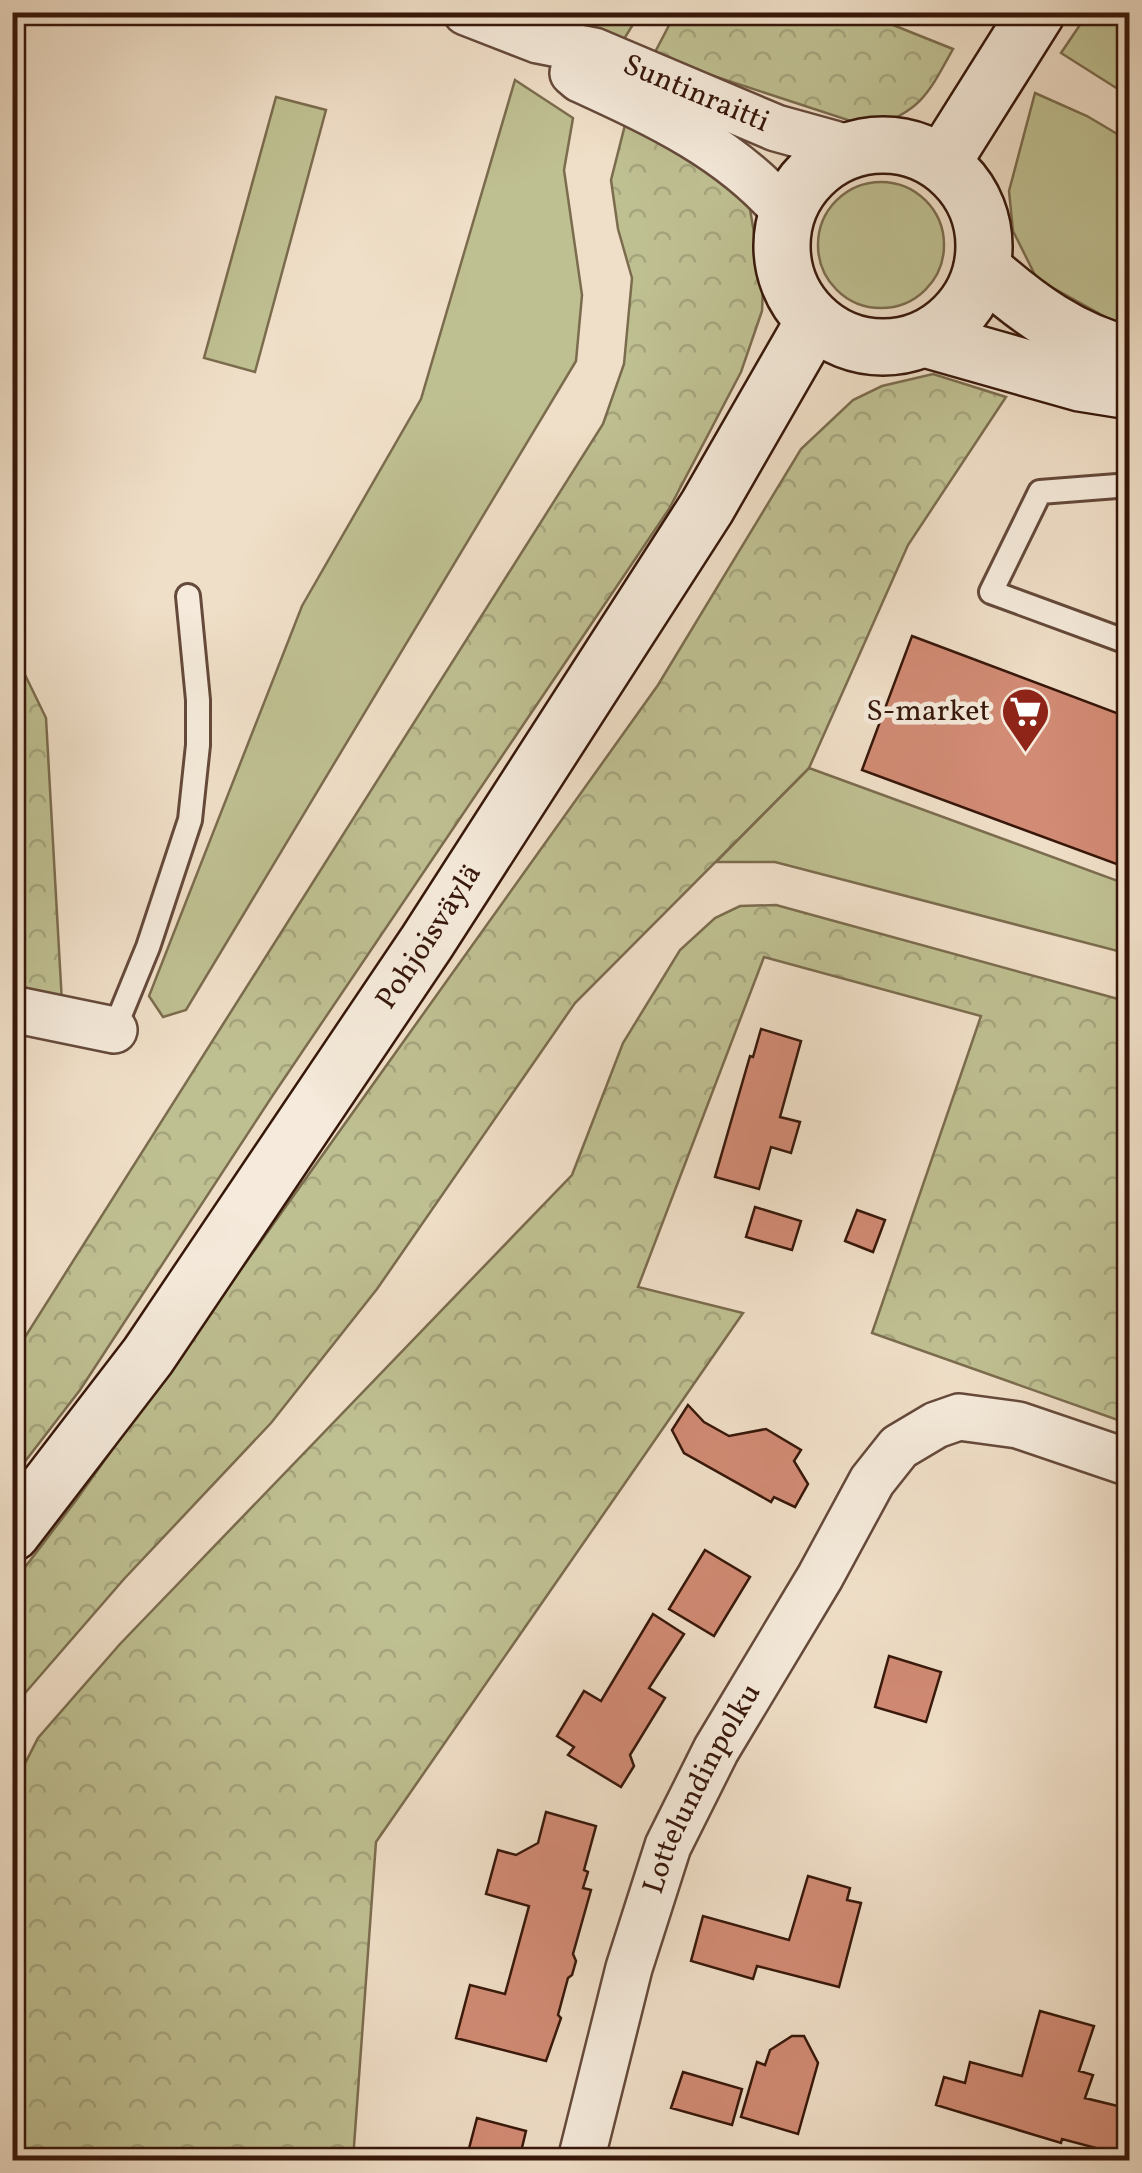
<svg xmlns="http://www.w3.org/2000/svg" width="1142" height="2173" font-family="Vollkorn,serif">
<defs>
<pattern id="forest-crowns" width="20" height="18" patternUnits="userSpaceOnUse" patternTransform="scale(2.5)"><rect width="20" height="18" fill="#bfc092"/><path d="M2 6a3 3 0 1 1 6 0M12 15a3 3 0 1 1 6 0" fill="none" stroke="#a5a47d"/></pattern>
</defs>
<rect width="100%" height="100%" fill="#f0dfc8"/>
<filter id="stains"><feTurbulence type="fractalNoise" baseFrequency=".002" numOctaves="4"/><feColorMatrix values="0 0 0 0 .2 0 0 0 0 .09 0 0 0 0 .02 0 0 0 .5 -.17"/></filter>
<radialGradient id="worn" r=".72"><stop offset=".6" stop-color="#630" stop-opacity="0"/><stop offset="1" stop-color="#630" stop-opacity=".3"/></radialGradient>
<path fill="#bfc092" stroke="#7b6c4e" stroke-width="2.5" d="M1088,13H1102L1129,29V96L1061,53Z
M515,80L573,118L564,170L582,295L576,361L186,1010L163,1017L149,996L302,606L421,399Z
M1035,93L1087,116L1129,141V330L1037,279L1013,231L1009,191Z
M276,97L326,110L255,372L204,358Z
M818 245a63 63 0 1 1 126 0a63 63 0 1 1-126 0Z
M809,768L1129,885V954L775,862H716Z"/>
<path fill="url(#forest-crowns)" stroke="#7b6c4e" stroke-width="2.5" d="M676,12L863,13L953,49C928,94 922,110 872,128L653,56Z
M570,13H640L621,44Z
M626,121L731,183L750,209L763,287L762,311L741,372L669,509L273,1095L80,1390L13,1477V1356L603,424L624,364L632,278L618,229L611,180Z
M933,374L1006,397L908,545L809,768L575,1003L377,1289L271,1423L124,1579L13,1707V1583L77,1499L658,685L801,449L853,400L882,386Z
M12,648L46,718L62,1003L13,989Z
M776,905L1129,1002V1424L872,1333L981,1016L764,957L638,1287L743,1313L376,1842L353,2160H13V1787L38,1738L120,1644L572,1175L623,1043L680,950L715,918L740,906Z"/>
<path fill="#d28b75" stroke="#37170a" stroke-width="2.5" d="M912,636L1130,718V869L862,770Z
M761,1029L801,1041L780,1117L800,1122L791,1153L771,1147L759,1189L715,1177L750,1056L753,1057Z
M755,1207L801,1221L792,1250L746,1237Z
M857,1210L885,1220L873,1252L845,1241Z
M688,1405L704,1422L729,1436L766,1429L801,1450L794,1461L808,1484L795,1507L774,1497L771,1502L684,1453L672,1430Z
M705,1550L750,1577L714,1636L669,1609Z
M653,1614L684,1634L649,1688L665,1698L630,1755L634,1766L621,1787L568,1755L574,1747L557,1736L584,1691L601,1701Z
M889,1656L941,1672L926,1722L875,1707Z
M546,1812L596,1826L584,1870L588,1872L583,1888L591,1890L573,1954L576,1961L572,1975L568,1978L558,2015L561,2018L546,2061L456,2038L470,1985L505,1994L529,1906L486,1894L498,1850L516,1855L538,1843Z
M808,1876L850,1888L847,1900L861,1903L839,1987L757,1966L753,1979L691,1961L703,1916L789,1940Z
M1040,2011L1094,2026L1079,2071L1093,2075L1085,2098L1130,2109V2157L1062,2139L1061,2143L936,2105L944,2077L965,2083L970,2062L1022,2076Z
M792,2036H804L818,2063L798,2134L741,2117L757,2062L765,2065L770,2050Z
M683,2072L742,2089L732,2125L671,2108Z
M477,2118L526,2131L519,2160H466Z"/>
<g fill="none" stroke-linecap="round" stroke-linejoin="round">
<defs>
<path id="lane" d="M1130,485L1040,492L991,592L1130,643
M114,1030L148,947L190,820L198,745V700L188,596"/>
<g id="street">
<path id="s1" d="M466,12L538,40L594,51L776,128L852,149"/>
<path d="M573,73L580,79C656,114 731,148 786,213"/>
<path d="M12,1009L114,1030"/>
<path id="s2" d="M581,2160L629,1968L668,1846L716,1750L820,1577L872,1481L899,1447L936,1425L959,1417L1018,1425L1130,1463"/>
</g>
<g id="secondary">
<circle cx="883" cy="246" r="101"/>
<path d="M942,163L1037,12"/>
<path d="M982,268C1026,307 1071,341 1130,355"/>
<path d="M925,339L1080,383L1130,391"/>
<path id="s3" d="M12,1533L148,1356L427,942L707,507L814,321"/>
</g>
</defs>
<use href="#lane" stroke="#65493a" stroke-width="28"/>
<use href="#street" stroke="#65493a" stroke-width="50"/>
<use href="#secondary" stroke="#37170a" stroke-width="60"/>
<use href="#lane" stroke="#f5eadb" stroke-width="22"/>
<use href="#street" stroke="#f5eadb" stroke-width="45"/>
<use href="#secondary" stroke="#f5eadb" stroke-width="55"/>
</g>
<defs>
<symbol id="supermarket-pin" viewBox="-11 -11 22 30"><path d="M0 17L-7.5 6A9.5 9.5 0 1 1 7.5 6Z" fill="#8f2418" stroke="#f5eadb"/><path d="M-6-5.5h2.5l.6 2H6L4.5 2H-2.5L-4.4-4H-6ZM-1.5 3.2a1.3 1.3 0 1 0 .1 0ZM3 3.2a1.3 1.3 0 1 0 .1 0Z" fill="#fff"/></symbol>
</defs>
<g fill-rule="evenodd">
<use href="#supermarket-pin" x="998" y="684" width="55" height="75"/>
</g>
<g text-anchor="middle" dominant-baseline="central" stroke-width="9" stroke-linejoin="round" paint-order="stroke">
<g font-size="30" fill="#37170a" stroke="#f5eadb">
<text stroke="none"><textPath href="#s1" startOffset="245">Suntinraitti</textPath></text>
<text stroke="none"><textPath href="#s3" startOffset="728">Pohjoisväylä</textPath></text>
<text stroke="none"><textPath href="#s2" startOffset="392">Lottelundinpolku</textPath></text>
</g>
<g font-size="30" fill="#37170a" stroke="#f5eadb" text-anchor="end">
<text x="990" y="712">S-market</text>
</g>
</g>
<rect width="1142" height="2173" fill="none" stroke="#f0dfc8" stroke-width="50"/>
<rect x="15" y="15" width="1112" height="2143" fill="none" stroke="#37170a" stroke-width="5"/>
<rect x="25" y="25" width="1092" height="2123" fill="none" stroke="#37170a" stroke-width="2.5"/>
<rect width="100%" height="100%" filter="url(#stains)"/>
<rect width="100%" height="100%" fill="url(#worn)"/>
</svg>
